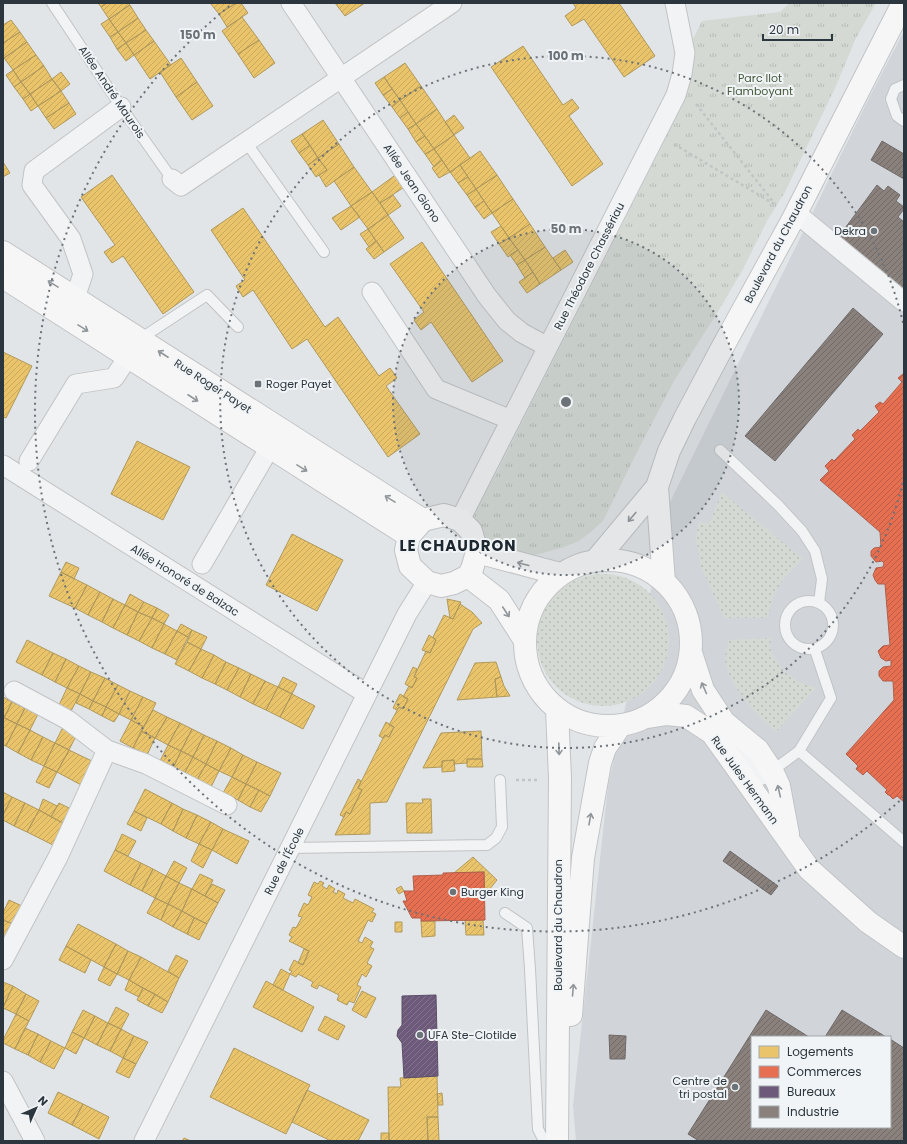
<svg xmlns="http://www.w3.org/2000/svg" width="907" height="1144" font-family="Poppins,sans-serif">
<defs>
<pattern id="grass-dots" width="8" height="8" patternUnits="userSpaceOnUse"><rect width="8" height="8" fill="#d4dad3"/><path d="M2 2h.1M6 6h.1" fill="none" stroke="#b6bcb6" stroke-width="1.8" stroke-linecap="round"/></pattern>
<pattern id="park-tufts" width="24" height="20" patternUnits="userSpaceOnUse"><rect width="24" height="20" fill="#d4dad3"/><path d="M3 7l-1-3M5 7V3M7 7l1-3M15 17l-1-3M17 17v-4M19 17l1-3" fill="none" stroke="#b6bcb6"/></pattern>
<pattern id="homes-hatch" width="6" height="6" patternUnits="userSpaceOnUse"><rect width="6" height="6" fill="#e9c46a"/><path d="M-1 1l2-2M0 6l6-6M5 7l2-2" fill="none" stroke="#c8a95d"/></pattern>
<pattern id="shops-hatch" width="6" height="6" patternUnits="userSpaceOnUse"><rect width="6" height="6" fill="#e76f51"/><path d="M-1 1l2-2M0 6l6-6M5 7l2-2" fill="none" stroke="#bb5c45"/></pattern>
<pattern id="offices-hatch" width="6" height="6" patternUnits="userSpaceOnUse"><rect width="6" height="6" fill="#6d597a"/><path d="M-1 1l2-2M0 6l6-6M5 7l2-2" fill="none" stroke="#82748d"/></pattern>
<pattern id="industry-hatch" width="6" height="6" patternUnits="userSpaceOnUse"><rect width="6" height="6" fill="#8a817c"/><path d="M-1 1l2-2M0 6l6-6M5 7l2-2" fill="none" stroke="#716a67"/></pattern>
</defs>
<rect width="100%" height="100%" fill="#e2e5e7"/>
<path fill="#d1d5da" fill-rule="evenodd" d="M904,31V1141H576L573,1105L608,786L670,502L870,96ZM752,1037H890V1127H752Z"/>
<path fill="url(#grass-dots)" d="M722,492L803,559L784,578L775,593L767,618H724L701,567L696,538L699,522L709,524Z
M537 640a66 66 0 1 1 132 0a66 66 0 1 1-132 0Z
M771,638L770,648L776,661L787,673L797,681L816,688L776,732C758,717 727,684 725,659C725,653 728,646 729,640Z"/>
<path fill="url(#park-tufts)" d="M789,3H876L856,38L836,86L785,192L767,221L743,269L722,305L674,381L638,450L603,521L592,531L579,541L564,547L532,556L490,545L484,537L474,516L479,504L496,474L682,106L694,63L693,39L702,21L780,12Z"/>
<path fill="url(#homes-hatch)" stroke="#b0995d" d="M98,3H107L101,7Z
M107,3H128L130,5L109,19L101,7Z
M210,3H236L219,14Z
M236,3H241L248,13L227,27L219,14Z
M335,3H365L345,16Z
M573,3H619L655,56L624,77L584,19L572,26L565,16L576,8Z
M130,5L138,18L118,32L109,19Z
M242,17L259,40L238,54L222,31Z
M138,18L146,30L126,43L118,32Z
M109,19L118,32L110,37L101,24Z
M11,20L20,32L3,43V25Z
M146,30L154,41L134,55L126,43Z
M20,32L27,42L4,58L3,56V43Z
M118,32L126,43L117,49L110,37Z
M259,40L275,63L254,78L238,54Z
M154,41L171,65L150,79L134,55Z
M27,42L36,55L13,70L4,58Z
M126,43L134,55L126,61L117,49Z
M523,46L563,105L572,99L579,108L569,116L603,164L572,186L491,67Z
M36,55L44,66L21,82L13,70Z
M181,58L197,82L176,97L160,72Z
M405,63L421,86L400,100L384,77Z
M44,66L52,79L30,94L21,82Z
M13,70L21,82L14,87L6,75Z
M61,72L70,84L61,91L52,79Z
M384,77L392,89L383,95L375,83Z
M52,79L61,91L38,106L30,94Z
M21,82L30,94L23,99L14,87Z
M197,82L213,106L192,120L176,97Z
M421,86L437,109L416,124L400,100Z
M392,89L400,100L392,107L383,95Z
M61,91L69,103L46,118L38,106Z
M30,94L38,106L31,111L23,99Z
M400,100L408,112L400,118L392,107Z
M69,103L76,114L54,129L46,118Z
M437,109L454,135L434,149L416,124Z
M408,112L416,124L408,129L400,118Z
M454,115L464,128L454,135L445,122Z
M323,120L339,144L318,158L302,134Z
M416,124L425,136L416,142L408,129Z
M302,134L310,145L299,153L291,141Z
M454,135L470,158L450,172L434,149Z
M425,136L434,149L425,154L416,142Z
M339,144L354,167L326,187L319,175L327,170L318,158Z
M310,145L318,158L308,165L299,153Z
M434,149L442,160L434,167L425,154Z
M480,151L497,175L476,189L460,165Z
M318,158L327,170L316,177L308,165Z
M442,160L450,172L439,178L432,168Z
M3,162L10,173L3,177Z
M460,165L468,177L458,183L450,172Z
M354,167L372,192L351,206L334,181Z
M401,171L409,184L380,203L372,192Z
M112,175L194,292L163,314L123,256L112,263L104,252L115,245L81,197Z
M497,175L513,199L492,213L476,189Z
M468,177L476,189L467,195L458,183Z
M476,189L484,201L475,207L467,195Z
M372,192L388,215L368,229L351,206Z
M393,195L401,206L388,215L380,203Z
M513,199L530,224L509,238L492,213Z
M484,201L492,213L484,219L475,207Z
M351,206L360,217L341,230L332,218Z
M243,208L325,327L338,317L379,376L390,368L397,378L386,386L420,434L388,457L307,339L292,349L253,290L243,297L236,286L245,280L211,230Z
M388,215L404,238L384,252L368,229Z
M530,224L545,247L525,260L509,238Z
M501,226L509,238L499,244L491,232Z
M368,229L376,241L369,247L360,234Z
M509,238L518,250L508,257L499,244Z
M376,241L384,252L374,259L366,249Z
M422,242L503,361L472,382L431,322L421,330L414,320L424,312L390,264Z
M545,247L561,270L540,284L525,260Z
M518,250L525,260L517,265L510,255Z
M565,250L573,262L561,270L553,258Z
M525,260L533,272L525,278L517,265Z
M533,272L540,284L527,293L519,282Z
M3,352L32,366L6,418L3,417Z
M137,441L190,467L163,520L111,494Z
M292,534L343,560L317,611L266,585Z
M66,562L79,568L74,579L61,572Z
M61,572L87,585L75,608L49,596Z
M87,585L100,592L88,615L75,608Z
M100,592L113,599L102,622L88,615Z
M130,594L144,602L138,612L125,605Z
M113,599L125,605L113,628L102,622Z
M447,599L461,602L453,619L450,618Z
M144,602L157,608L152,618L138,612Z
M460,604L472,612L482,623L473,629L387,802L370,803V834L335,835L346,812L350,814L362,790L358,788L383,738L385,735L389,737L394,727L389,725L399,707L403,709L408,699L403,697L409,686L412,688L417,678L414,677L426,651L430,653L436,640L433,637L444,615L453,619Z
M125,605L138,612L127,635L113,628Z
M157,608L169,615L164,624L152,618Z
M138,612L152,618L139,641L127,635Z
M152,618L164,624L152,648L139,641Z
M164,624L177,631L165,654L152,648Z
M181,624L192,630L188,637L177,631Z
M192,630L207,637L201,649L187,642Z
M177,631L188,637L177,660L165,654Z
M429,635L436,640L430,653L422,650Z
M27,640L53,653L42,675L16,662Z
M187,642L201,649L189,671L175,664Z
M201,649L214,655L202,678L189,671Z
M53,653L66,659L55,682L42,675Z
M214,655L226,662L215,684L202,678Z
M66,659L79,666L67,688L55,682Z
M226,662L239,668L227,690L215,684Z
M496,662L501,677L495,679L497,697L457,700L475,663Z
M79,666L91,672L80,694L67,688Z
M413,667L417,669L414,677L417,678L412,688L405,684Z
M239,668L251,674L240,697L227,690Z
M91,672L105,678L93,701L80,694Z
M251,674L265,681L253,704L240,697Z
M283,677L297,684L292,694L278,687Z
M501,677L504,686L510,696L497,697L495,679Z
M105,678L118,685L106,707L93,701Z
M265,681L278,687L266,710L253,704Z
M118,685L130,691L119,714L106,707Z
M278,687L292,694L280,717L266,710Z
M67,688L80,694L71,711L59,705Z
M130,691L143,697L131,720L119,714Z
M80,694L93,701L89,709L76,703Z
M292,694L315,706L303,729L280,717Z
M400,694L408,699L403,709L399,707L397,710L393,708Z
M3,697L12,702L4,718L3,717Z
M143,697L156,703L144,727L131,720Z
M93,701L106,707L102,716L89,709Z
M12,702L25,708L17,724L4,718Z
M106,707L119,714L114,722L102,716Z
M25,708L38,714L30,730L17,724Z
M153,710L167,717L155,738L141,731Z
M3,717L17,724L6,746L3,745Z
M167,717L180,723L168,745L155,738Z
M131,720L144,727L133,748L120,741Z
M386,722L394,727L389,737L385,735L383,738L379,736Z
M180,723L192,729L181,751L168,745Z
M17,724L30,730L18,753L6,746Z
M63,727L77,734L69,750L55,743Z
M192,729L204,735L193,757L181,751Z
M30,730L43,737L31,760L18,753Z
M141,731L155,738L147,755L133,748Z
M481,731L482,759H467V763L454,764V760L442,761V767L423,768L441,733Z
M204,735L217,741L206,764L193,757Z
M43,737L55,743L44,766L31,760Z
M217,741L231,748L219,771L206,764Z
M55,743L69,750L57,772L44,766Z
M168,745L181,751L173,768L160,761Z
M231,748L243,755L232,777L219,771Z
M69,750L94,762L83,786L57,772Z
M181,751L193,757L184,774L173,768Z
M243,755L257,762L246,784L232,777Z
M193,757L206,764L197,780L184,774Z
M467,759H482L483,767H467Z
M454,760L455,771L442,772V761Z
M257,762L281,773L270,796L246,784Z
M206,764L219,771L211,787L197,780Z
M44,766L57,772L49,788L36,782Z
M232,777L246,784L238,800L223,793Z
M358,779L361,781L358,788L362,790L350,814L346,812L344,817L340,815Z
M246,784L259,790L250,807L238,800Z
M145,789L172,803L161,824L134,811Z
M259,790L270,796L261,812L250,807Z
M3,792L12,797L3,815Z
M12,797L25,803L14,826L3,820V815Z
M43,799L57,806L51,817L39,810Z
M422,799H431L432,833H407L406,803H423Z
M25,803L39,810L27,832L14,826Z
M59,803L71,809L63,823L51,817Z
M172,803L183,809L173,831L161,824Z
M183,809L197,815L186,838L173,831Z
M39,810L63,823L53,845L27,832Z
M134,811L147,818L141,831L127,824Z
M197,815L211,822L199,844L186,838Z
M211,822L223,829L212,850L199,844Z
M223,829L249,841L237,864L212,850Z
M122,834L136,841L128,856L115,850Z
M199,844L212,850L203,868L191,861Z
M115,850L141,863L130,885L104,871Z
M473,857L497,880L485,895L484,872L454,873Z
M174,861L187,868L179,883L166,876Z
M141,863L153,869L142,891L130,885Z
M153,869L166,876L155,898L142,891Z
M200,874L213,880L205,896L192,889Z
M166,876L179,883L168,904L155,898Z
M320,881L324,883L322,886L327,889L329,885L335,889L333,892L337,894L338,890L345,894L343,898L353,903L355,899L374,909L372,912L376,914L372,922L368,920L358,941L362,943L365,937L373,942L370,947L374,949L367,963L372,966L366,977L362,974L357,985L361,987L354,1003L349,1001L347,1005L337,1000L339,995L319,985L317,989L311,986L313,982L298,974L296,977L290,974L292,971L289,970L294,960L303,965L309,951L289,941L292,937L289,935L293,927L296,928L302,917L298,916L304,903L308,905L312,897L308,895L314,882L318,884Z
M179,883L192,889L182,911L168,904Z
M212,884L225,890L218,903L205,896Z
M401,886L404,891L399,894L396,889Z
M192,889L218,903L207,924L182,911Z
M155,898L168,904L161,920L147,913Z
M9,900L22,906L13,924L3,920V913Z
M168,904L182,911L173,927L161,920Z
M182,911L194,918L187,934L173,927Z
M194,918L207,924L199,940L187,934Z
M3,920L13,924L3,944Z
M465,920H483L484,935H466Z
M421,921H435V936L422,937Z
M395,922H402V932H395Z
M78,924L116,944L104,967L66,946Z
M116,944L128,951L117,974L104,967Z
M66,946L91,960L85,973L59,960Z
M304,949L309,951L303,965L298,963Z
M128,951L141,957L129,980L117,974Z
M176,955L188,961L179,978L168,971Z
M141,957L179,978L168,1002L129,980Z
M104,967L117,974L110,986L98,980Z
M281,969L290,974L283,990L273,985Z
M129,980L143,988L139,997L125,990Z
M266,981L314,1007L302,1032L253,1007Z
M3,982L13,986L3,1007Z
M13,986L26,994L16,1014L3,1008Z
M143,988L155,994L148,1006L137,1000Z
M362,991L376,998L366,1018L352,1010Z
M26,994L39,1001L29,1021L16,1014Z
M155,994L168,1002L162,1013L148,1006Z
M116,1007L129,1014L121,1029L108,1023Z
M83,1010L95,1016L84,1038L72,1032Z
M16,1014L29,1021L15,1049L3,1043V1040Z
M95,1016L108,1023L97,1045L84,1038Z
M325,1016L345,1026L338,1040L318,1030Z
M108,1023L121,1029L110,1051L97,1045Z
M25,1028L38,1034L28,1055L15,1049Z
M121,1029L134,1036L123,1058L110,1051Z
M72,1032L84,1038L76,1054L65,1048Z
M38,1034L51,1041L40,1062L28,1055Z
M134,1036L148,1042L136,1064L123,1058Z
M51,1041L65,1048L54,1069L40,1062Z
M234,1048L310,1085L286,1134L210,1097Z
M123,1058L136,1064L129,1078L116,1072Z
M437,1076L438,1117H427L428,1141H389L388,1087H401L400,1078Z
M307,1090L369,1120L358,1141H331L292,1122Z
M58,1092L83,1104L72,1125L48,1113Z
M442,1093L443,1105H438L437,1094Z
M83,1104L109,1117L99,1139L72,1125Z
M427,1117H438L439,1141H428Z
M381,1133H389V1141H381Z
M184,1138L191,1141H182Z"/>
<path fill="url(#shops-hatch)" stroke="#af5e4b" d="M904,373V802L897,796L893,799L889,795H888L885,792L887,790L867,771L863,775L856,769L858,766L846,754L894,700L893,681H883L879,676V671L883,667L891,666V660L886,661L881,658L878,651L883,646L890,645L885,584H878L875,580L873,575L876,568L883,567L884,563L882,561L876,562L871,556V551L874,548L881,547L880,532L820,480L829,471L825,466L832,459L834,461L855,439L852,435L858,429L860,431L879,412L875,406L880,402L883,404L902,382L898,378Z
M484,872L485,920L421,921V918H412L403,901H407L404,891H414L413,876L443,875V873Z"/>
<path fill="url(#offices-hatch)" stroke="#594e68" d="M436,995L438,1076L404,1078L402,1043L397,1036L398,1030L402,1025V996Z"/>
<path fill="url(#industry-hatch)" stroke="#6e6a69" d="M882,141L904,154V179L871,160Z
M877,185L884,191L888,186L900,195L896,201L904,207V209L898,217L904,222V291L837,239Z
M853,308L883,334L775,461L745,436Z
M730,851L778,886L771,895L723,861Z
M766,1010L809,1037H752V1127H890V1039L904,1048V1141H699L688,1134Z
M842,1010L886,1037H825Z
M609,1035L626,1036L625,1059H610Z"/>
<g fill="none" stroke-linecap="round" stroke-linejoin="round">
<defs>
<path id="lane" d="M52,3L121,107L172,179
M904,85L895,89L891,99L897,116L904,121
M246,142L324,252
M140,339L207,295L238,327
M720,450L778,505L802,531L815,551L822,579L819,603
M785 625a24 24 0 1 1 48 0a24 24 0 1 1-48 0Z
M799,751L904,842
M772,771L799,751L831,698L815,650
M290,848L487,845L496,838L502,827L500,780
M505,913L527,928L530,969L538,1129L544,1141"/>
<path id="street" d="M291,3L487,296L507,321L522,333L548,347
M172,179L181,186L452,3
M796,213L904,302
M372,292L436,389L511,420
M67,309L75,298L83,274L71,239L32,185L34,171L121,107
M29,461L76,384L114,378L136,345
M3,465L367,694
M460,520L676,95L682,74L685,53L675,3
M202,564L277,435
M14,691L68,720L107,750
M728,750L749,766L756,777L772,771
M3,960L58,857L107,750L146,764L227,805
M3,1081L35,1141
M144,1141L367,694L407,614L427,582"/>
<path id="secondary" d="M3,252L423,520
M3,277L409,536
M657,487L664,582
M444,515L460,520L471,531L477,552L472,569L468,576L454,583L441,586L427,582L410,566L406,550L409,536L423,520Z
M477,552L560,574
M525 643a83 83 0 1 1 166 0a83 83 0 1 1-166 0Z
M596,560L657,487L669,451L685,418L721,350L793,219L903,3
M468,576L499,600L524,639
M691,653L703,690L724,722L758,750L772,771L779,786L788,834
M648,717L667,714L686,716L712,733L809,869L868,922L904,947
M571,1015L583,858L600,763L605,748L620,726
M557,1141L560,778L557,710"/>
</defs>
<use href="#lane" stroke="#c1c3c5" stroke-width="12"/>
<use href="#street" stroke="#c1c3c5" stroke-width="21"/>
<use href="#secondary" stroke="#c1c3c5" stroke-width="24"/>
<path stroke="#c2c5c5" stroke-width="2.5" stroke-dasharray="3 3" stroke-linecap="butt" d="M696,104L775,204
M674,144L774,204
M516,780H537"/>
<use href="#lane" stroke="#f2f3f4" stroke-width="10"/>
<use href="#street" stroke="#f2f3f4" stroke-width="19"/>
<use href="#secondary" stroke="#f6f6f6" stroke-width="22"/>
</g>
<defs><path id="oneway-shaft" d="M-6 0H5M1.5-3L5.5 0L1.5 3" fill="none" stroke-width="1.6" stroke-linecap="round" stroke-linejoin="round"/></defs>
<g stroke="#90969a">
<use href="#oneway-shaft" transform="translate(53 284) rotate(-148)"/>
<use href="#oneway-shaft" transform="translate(83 328) rotate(32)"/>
<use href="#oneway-shaft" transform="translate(163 354) rotate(-147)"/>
<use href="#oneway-shaft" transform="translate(193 398) rotate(33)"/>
<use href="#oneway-shaft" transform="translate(302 468) rotate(32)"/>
<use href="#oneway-shaft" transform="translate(390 499) rotate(-148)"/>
<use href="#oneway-shaft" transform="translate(632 517) rotate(130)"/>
<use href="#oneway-shaft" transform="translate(523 564) rotate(-165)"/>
<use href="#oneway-shaft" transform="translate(506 612) rotate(57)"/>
<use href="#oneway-shaft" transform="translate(704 688) rotate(-114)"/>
<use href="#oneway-shaft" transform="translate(559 749) rotate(88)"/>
<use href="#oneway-shaft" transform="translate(779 791) rotate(-103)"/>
<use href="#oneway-shaft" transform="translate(590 819) rotate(-80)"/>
<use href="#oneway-shaft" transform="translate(573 990) rotate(-85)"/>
</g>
<circle cx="566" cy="402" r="173" fill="#6b7379" fill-opacity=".12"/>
<g fill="none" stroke="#6b7379" stroke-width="2" stroke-dasharray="2 4">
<circle cx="566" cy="402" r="173"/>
<path d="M904 477A346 346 0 1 1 904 327"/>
<path d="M904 797A520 520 0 1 1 232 4"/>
</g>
<g fill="#6b7379" stroke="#f1f4f6" stroke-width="1.5">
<circle cx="874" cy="231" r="4"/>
<rect x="254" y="380" width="8" height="8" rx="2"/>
<circle cx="453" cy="892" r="4"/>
<circle cx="420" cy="1035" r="4"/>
<circle cx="735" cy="1087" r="4"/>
</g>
<g text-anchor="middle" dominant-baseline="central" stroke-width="4" stroke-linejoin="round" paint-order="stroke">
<g font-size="11" fill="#45583a" stroke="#f1f4f6">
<text x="760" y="78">Parc Ilot<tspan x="760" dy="13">Flamboyant</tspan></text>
</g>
<g font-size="11" fill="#2b363e" stroke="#f1f4f6">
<text transform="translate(112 92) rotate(56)">Allée André Maurois</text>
<text transform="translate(412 183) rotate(56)">Allée Jean Giono</text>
<text transform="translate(778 244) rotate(-62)">Boulevard du Chaudron</text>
<text transform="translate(589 266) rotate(-63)">Rue Théodore Chassériau</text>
<text transform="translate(213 386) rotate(33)">Rue Roger Payet</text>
<text transform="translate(185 580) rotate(32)">Allée Honoré de Balzac</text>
<text transform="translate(745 780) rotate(54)">Rue Jules Hermann</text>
<text transform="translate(284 861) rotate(-63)">Rue de l'École</text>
<text transform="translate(558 925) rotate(-90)">Boulevard du Chaudron</text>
</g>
<g font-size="11" fill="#2b363e" stroke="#f1f4f6" text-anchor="start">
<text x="866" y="231" text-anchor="end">Dekra</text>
<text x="266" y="384">Roger Payet</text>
<text x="461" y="892">Burger King</text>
<text x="428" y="1035">UFA Ste-Clotilde</text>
<text x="727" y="1081" text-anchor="end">Centre de<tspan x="727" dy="13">tri postal</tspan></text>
</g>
<g font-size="15" font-weight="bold" letter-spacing="1" fill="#1d272f" stroke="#f1f4f6">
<text x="458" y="545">LE CHAUDRON</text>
</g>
</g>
<circle cx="566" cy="402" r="6" fill="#6b7379" stroke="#f1f4f6" stroke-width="2"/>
<g font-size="12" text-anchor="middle" font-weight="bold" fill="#6b7379" stroke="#f1f4f6" stroke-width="4" stroke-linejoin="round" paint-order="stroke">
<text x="198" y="39">150 m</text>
<text x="566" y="60">100 m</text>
<text x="566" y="233">50 m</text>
</g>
<rect width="907" height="1144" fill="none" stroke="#2b363e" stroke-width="8"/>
<rect x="751" y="1036" width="140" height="92" fill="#f1f4f6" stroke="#a2a8ac"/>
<rect x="759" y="1046" width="20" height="12" fill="#e9c46a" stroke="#a2a8ac"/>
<text x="787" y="1056" font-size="12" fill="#2b363e">Logements</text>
<rect x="759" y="1066" width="20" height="12" fill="#e76f51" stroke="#a2a8ac"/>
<text x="787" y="1076" font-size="12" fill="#2b363e">Commerces</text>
<rect x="759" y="1086" width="20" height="12" fill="#6d597a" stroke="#a2a8ac"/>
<text x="787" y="1096" font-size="12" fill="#2b363e">Bureaux</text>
<rect x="759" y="1106" width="20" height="12" fill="#8a817c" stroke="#a2a8ac"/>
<text x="787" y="1116" font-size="12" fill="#2b363e">Industrie</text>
<g transform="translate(36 1108) rotate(45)" stroke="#f1f4f6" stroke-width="3" paint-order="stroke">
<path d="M0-3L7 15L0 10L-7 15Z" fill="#2b363e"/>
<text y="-6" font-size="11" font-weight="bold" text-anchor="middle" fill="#2b363e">N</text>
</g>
<path d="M763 34v6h69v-6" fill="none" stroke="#2b363e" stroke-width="2"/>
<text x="769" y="34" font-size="12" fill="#2b363e" stroke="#f1f4f6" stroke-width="3" paint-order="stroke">20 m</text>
</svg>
